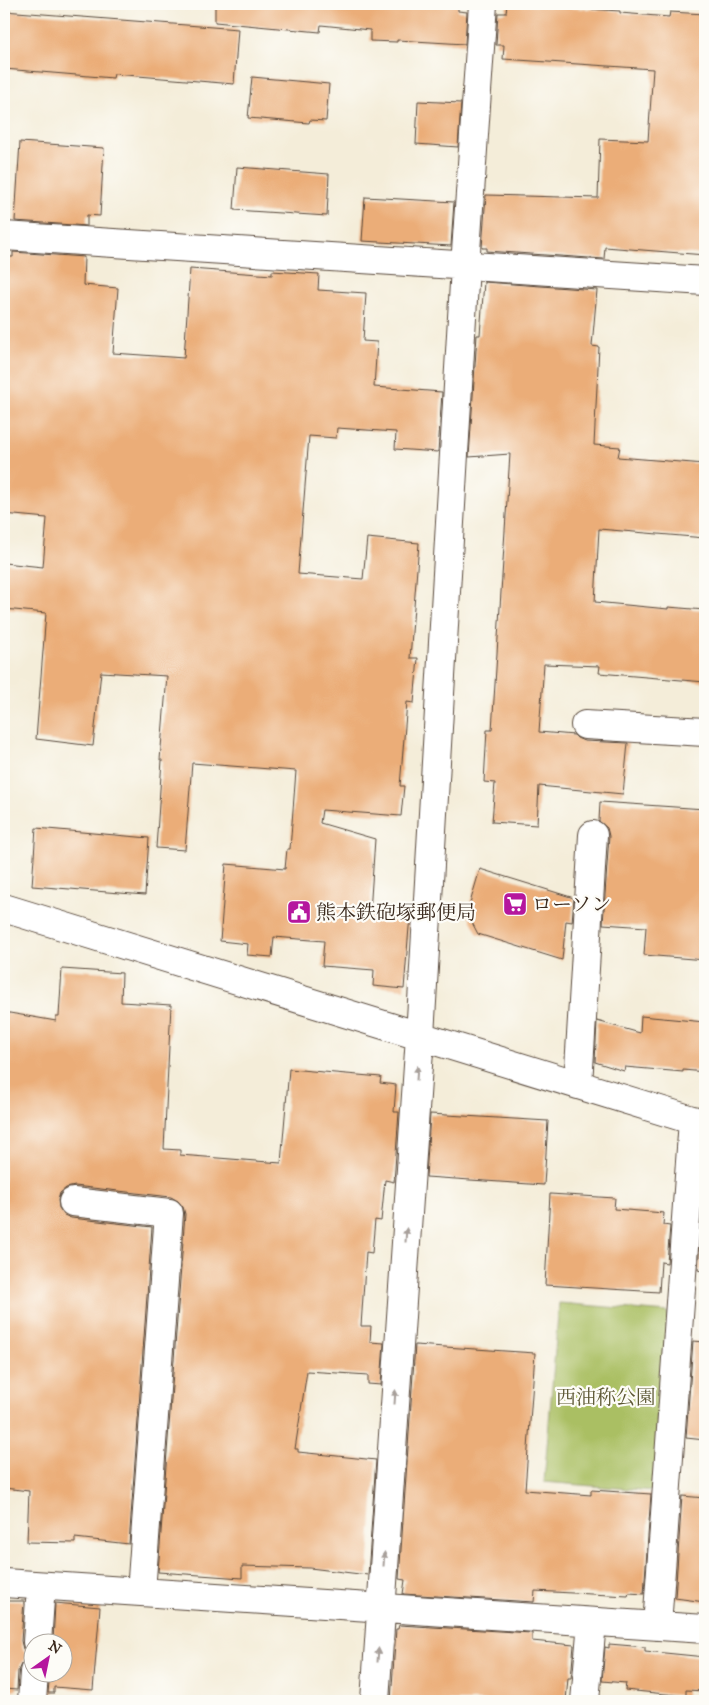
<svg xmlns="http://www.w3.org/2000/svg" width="709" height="1705" font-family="'IM FELL Great Primer','Noto Serif JP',serif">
<rect width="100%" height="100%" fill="#fdfcf7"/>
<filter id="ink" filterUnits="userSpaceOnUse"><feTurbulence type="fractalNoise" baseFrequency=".02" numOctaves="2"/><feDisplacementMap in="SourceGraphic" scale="10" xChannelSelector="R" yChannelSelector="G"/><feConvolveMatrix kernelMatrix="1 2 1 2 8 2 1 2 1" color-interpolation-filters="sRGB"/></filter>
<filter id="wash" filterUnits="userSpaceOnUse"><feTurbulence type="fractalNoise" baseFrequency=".0096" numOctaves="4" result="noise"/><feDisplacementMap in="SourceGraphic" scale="20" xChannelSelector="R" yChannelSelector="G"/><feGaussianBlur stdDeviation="1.12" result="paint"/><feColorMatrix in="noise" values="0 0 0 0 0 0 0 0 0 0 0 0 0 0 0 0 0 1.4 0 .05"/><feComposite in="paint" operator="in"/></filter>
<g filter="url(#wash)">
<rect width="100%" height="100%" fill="#f4edd9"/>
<path fill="#aabf64" stroke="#727441" d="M559,1303L668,1312L654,1491L544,1482Z"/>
<g id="blocks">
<path fill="#ebad78" d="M215,4H458V11L467,12L465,44L397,40V42L370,41V30L321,25L320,32L215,22Z
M507,4L620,11V13L669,17L670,12L705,14V255L605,247L604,259L487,251V248H482L486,195L598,198L600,139L648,141L653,69L503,59L504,45H496L498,13H506Z
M4,11L238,29L234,84L114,74L113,78L4,69Z
M252,77L329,84L326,121L310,120L309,123L248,118Z
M418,101L461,103L458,147L416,144Z
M20,142L104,148L100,216L87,215V226L15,221Z
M237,167L329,174L327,216L234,210Z
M365,197L454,202L451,246L362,241Z
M13,252L84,257L83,285L118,288L113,353L184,358L190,269L272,275V271L319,274L318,290L366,293L363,341L377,342L374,387L442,392L438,452L395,449L396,432L337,428L336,438L309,436L298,574L363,579L367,538L419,543L410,658H418L414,703L407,702L400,786H404L401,816L322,810L320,823L375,839L370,912L410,915L404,989L373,986L374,970L322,966L324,941L274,937L272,957L247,955L248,944L220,941L226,864L285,869L287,849H290L296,771L192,763L185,850L156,848L162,760H160L167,676L101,672L93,746L36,739L46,613L4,609V563L43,567L47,518L4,514V257H13Z
M484,282L597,290L592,346L599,347L594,445L620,447L618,457L705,464V538L599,529L595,602L668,609V607L705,610V682L599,673L600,666L544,664L539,732L574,735L577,738L584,741L628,743L623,794L539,786L537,825L492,822L495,783L484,782L487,730H492L510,454L469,457L477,335H480Z
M600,802L705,809V960L644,955L646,927L603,924L609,836L607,828L599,821Z
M36,828L149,838L145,895L32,886Z
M480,869L574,898L572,922L566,921L562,960L478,934L467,913Z
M62,969L122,973L121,1002L171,1005L164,1149L180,1150V1155L281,1163L289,1069L381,1077L380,1083L396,1085L394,1112H399L394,1182L385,1180L381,1221L375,1220L372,1253L366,1252L361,1326H371L370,1342L384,1343L381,1385L368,1384V1375L307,1371L295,1449H298V1452L376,1460L368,1575L310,1568L242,1566V1578L158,1572L185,1214L183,1207L178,1201L171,1197L75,1186L66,1188L60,1193L58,1200L59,1208L64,1215L71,1218L152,1227L129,1544L75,1538V1543L27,1542L29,1491L4,1488V1012L56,1021V1016H59Z
M641,1016L705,1022V1072L683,1070V1072L625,1067L624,1071L595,1062L597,1021L640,1033Z
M430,1114L548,1121L544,1185L426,1177Z
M550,1194L615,1198L614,1209L664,1213L663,1225L670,1226L667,1263L661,1262L659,1292L545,1285Z
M701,1228H705V1272L698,1270Z
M693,1341L705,1342V1440L686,1438Z
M415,1345L535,1353L525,1490L591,1495V1490L651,1494L644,1594L629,1593L628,1596L535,1591L534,1602L403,1594L405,1580L399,1579Z
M682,1496L705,1498V1602L675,1598Z
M7,1601H24L21,1641L23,1649L28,1655L32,1656L27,1658L21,1664L18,1671L17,1690L4,1689V1604H7Z
M55,1603L100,1607L93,1690L54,1687V1693H48L50,1672H62V1642H53Z
M399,1625L532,1633V1641L574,1645L571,1678H568L566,1701H391L396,1629H398Z
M609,1644L645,1647V1651L705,1657V1691L686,1690V1696L625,1690L626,1683L602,1681L605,1647L609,1648Z"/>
</g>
</g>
<g filter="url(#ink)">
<use href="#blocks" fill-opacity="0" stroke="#57473a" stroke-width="1"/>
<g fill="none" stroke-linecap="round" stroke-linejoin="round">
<defs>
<path id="minor" d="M4,236L705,281
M585,725L705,732
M4,908L705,1124
M578,1085L593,835
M73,1202L169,1213L141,1592
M4,1583L705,1629
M657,1626L693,1120
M37,1642L41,1586
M32,1701L34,1672
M375,1701L420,1036L465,266L483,4
M585,1701L592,1622"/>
</defs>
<use href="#minor" stroke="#57473a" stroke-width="30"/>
<use href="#minor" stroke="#fff" stroke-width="28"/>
</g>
<defs><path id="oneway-solid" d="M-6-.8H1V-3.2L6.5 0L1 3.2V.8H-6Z" transform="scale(1.25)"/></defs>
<g fill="#a79f9a">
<use href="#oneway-solid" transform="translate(417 1073) rotate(-86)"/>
<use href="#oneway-solid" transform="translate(406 1235) rotate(-86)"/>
<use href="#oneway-solid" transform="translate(395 1397) rotate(-86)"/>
<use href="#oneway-solid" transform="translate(384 1559) rotate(-86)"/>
<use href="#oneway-solid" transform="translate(378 1655) rotate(-86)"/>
</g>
</g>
<defs>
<symbol id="supermarket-square" viewBox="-11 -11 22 22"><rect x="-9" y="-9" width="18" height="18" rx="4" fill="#b5179e" stroke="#fdfcf7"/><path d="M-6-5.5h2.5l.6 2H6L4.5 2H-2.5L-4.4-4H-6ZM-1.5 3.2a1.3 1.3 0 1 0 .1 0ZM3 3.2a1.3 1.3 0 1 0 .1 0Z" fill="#fff"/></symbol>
<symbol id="civic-square" viewBox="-11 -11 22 22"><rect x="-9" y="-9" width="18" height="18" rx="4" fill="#b5179e" stroke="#fdfcf7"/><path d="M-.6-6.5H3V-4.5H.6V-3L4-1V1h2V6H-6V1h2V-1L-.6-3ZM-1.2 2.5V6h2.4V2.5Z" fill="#fff"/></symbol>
</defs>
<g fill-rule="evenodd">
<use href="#supermarket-square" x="501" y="890" width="28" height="28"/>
<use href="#civic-square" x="285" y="898" width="28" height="28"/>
</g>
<g text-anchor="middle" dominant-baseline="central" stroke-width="4.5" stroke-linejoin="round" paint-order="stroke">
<g font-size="20" fill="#3b2a1e" stroke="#fdfcf7" text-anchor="start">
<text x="532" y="904">ローソン</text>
<text x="316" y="912">熊本鉄砲塚郵便局</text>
</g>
<g font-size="20" fill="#5c5733" stroke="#fdfcf7">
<text x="606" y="1397">西油称公園</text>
</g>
</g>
<rect width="709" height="1705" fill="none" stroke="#fdfcf7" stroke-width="20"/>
<g transform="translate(48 1658) rotate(33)"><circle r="24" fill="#fdfcf7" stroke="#afa8a0"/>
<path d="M0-4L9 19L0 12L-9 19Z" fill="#b5179e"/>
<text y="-8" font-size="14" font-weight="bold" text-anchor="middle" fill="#3b2a1e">N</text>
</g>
</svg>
